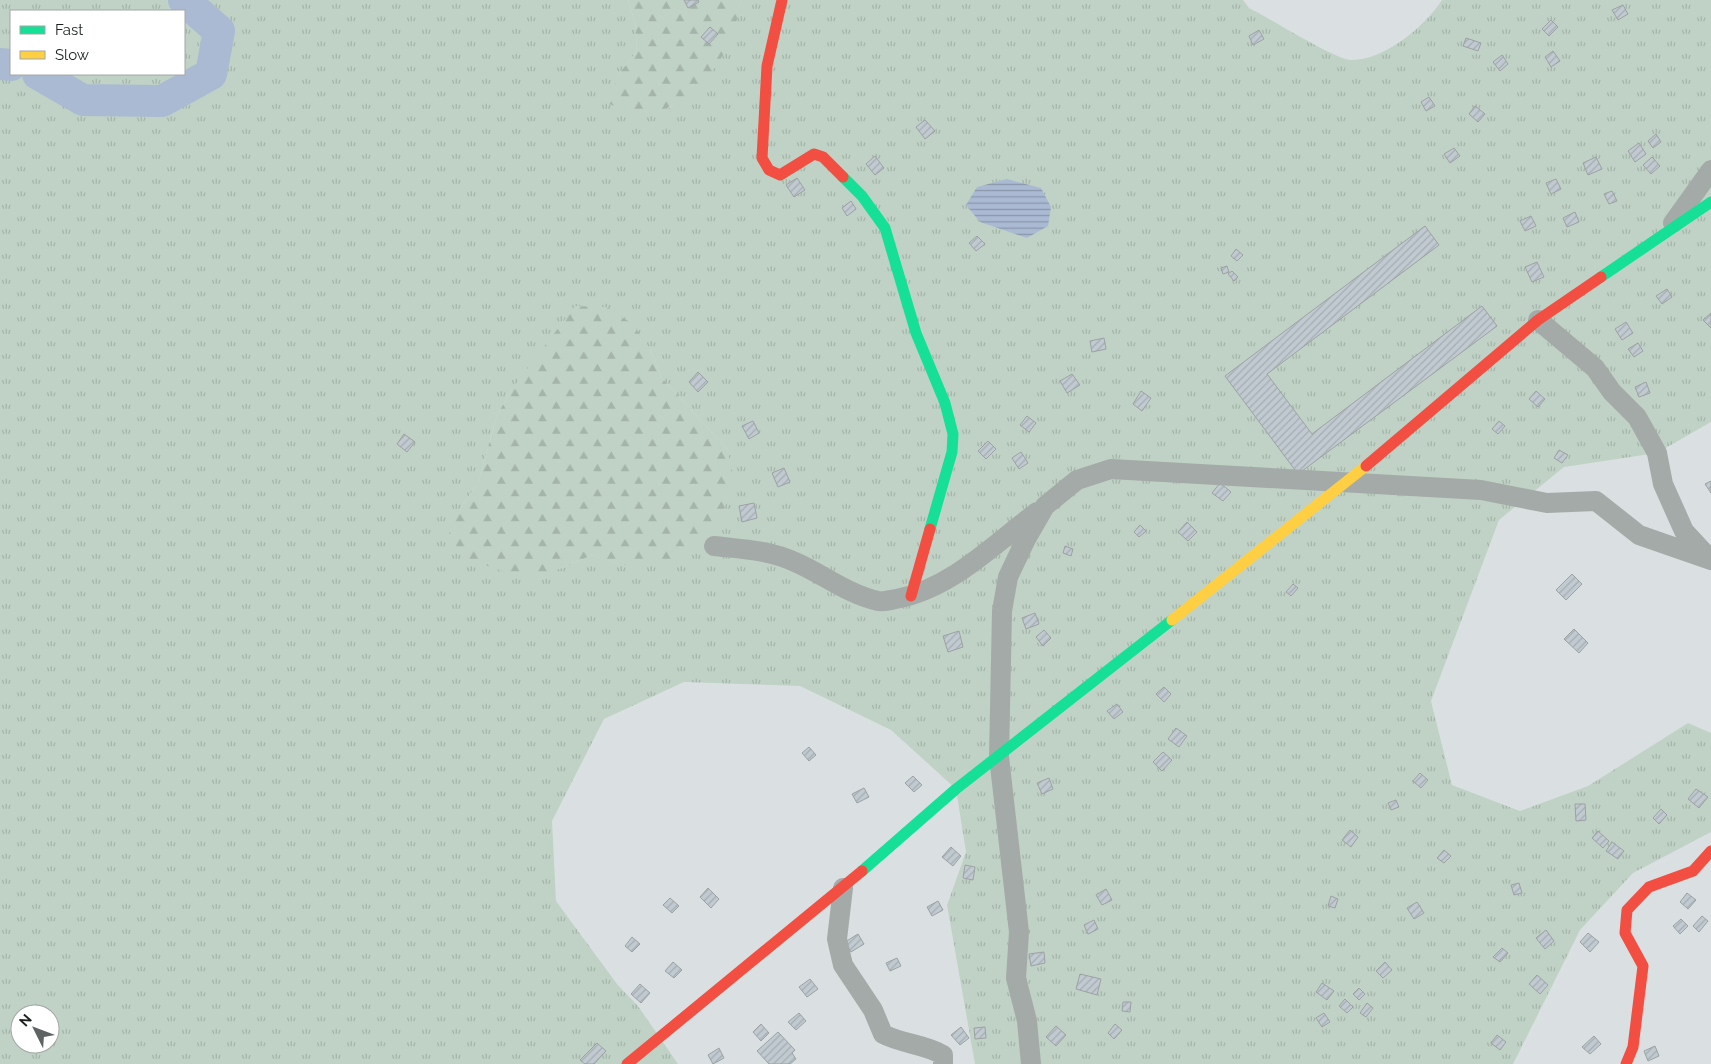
<svg xmlns="http://www.w3.org/2000/svg" width="1711" height="1064" font-family="Raleway,sans-serif">
<defs>
<pattern id="grass-tufts" width="24" height="20" patternUnits="userSpaceOnUse" patternTransform="scale(1.25)"><rect width="24" height="20" fill="#c0d2c5"/><path d="M3 7l-1-3M5 7V3M7 7l1-3M15 17l-1-3M17 17v-4M19 17l1-3" fill="none" stroke="#a4b4a9"/></pattern>
<pattern id="forest-firs" width="22" height="20" patternUnits="userSpaceOnUse" patternTransform="scale(1.25)"><rect width="22" height="20" fill="#c0d2c5"/><path d="M5 1l3.5 6h-7zM16 11l3.5 6h-7z" fill="#a4b4a9"/></pattern>
<pattern id="water-rules" width="6" height="5" patternUnits="userSpaceOnUse" patternTransform="scale(1.25)"><rect width="6" height="5" fill="#abbad3"/><path d="M0 2.5h6" fill="none" stroke="#8a97ab"/></pattern>
<pattern id="building-hatch" width="6" height="6" patternUnits="userSpaceOnUse" patternTransform="scale(1.25)"><rect width="6" height="6" fill="#c0cad0"/><path d="M-1 1l2-2M0 6l6-6M5 7l2-2" fill="none" stroke="#a4adb2"/></pattern>
</defs>
<rect width="100%" height="100%" fill="#dae0e2"/>
<path fill="url(#grass-tufts)" fill-rule="evenodd" d="M0,0H628L635,22L637,51L618,75L669,108C718,75 726,56 741,0H1243L1249,8C1268,17 1337,61 1352,60C1385,60 1425,26 1442,0H1711V422L1657,453L1564,467L1499,520L1431,701L1452,785L1520,811L1588,786L1688,723L1711,733V832L1633,873L1580,930L1513,1064H975L947,905L966,852L956,789L891,730L800,686L684,682L604,719L552,821L556,901L617,984L638,1006L678,1064H0ZM11,11H184V74H11ZM650,349L662,378L727,449L623,565L592,555L563,568L459,510L478,483L497,415L512,389ZM20,1014H50V1044H20Z"/>
<path fill="url(#forest-firs)" d="M628,0H741C738,13 736,28 730,41C714,77 681,114 639,113C629,113 618,107 609,104L618,75L637,51L635,22Z
M575,306L606,307L633,324L650,349L662,378L727,449L734,479L724,510L710,538L686,557L622,565L592,555L563,568L532,576L502,571L471,560L447,538L459,510L478,483L497,415L512,389Z"/>
<path fill="url(#water-rules)" d="M1007,179L1041,188L1051,207L1048,226L1027,238L980,222L966,205L977,187Z"/>
<g fill="none" stroke-linecap="round" stroke-linejoin="round">
<path stroke="#abbad3" stroke-width="32" d="M0,64L11,65
M38,74L83,100L162,101L211,74L219,31L184,0"/>
</g>
<path fill="url(#building-hatch)" stroke="#9da1a3" d="M684,0H698L699,2L688,8Z
M1623,5L1628,14L1618,20L1612,10Z
M1551,20L1558,27L1549,36L1542,29Z
M710,27L718,34L709,44L701,37Z
M1259,30L1264,39L1253,45L1249,36Z
M1466,38L1481,43L1478,51L1463,46Z
M1553,51L1560,61L1551,67L1545,57Z
M1502,55L1508,64L1500,71L1493,62Z
M1429,97L1435,106L1426,111L1421,102Z
M1475,106L1485,114L1478,122L1469,114Z
M925,120L935,131L925,139L916,127Z
M1656,134L1661,142L1653,148L1648,141Z
M1639,143L1646,154L1635,162L1628,151Z
M1454,148L1460,156L1450,163L1444,154Z
M875,156L884,168L875,175L866,164Z
M1596,157L1602,169L1588,175L1583,163Z
M1652,157L1660,166L1651,174L1643,165Z
M797,178L805,190L794,197L786,185Z
M1556,179L1561,189L1551,194L1546,183Z
M1612,191L1617,201L1609,204L1604,194Z
M851,201L856,209L847,216L842,208Z
M1575,212L1579,222L1567,227L1563,218Z
M1531,216L1536,226L1525,231L1520,221Z
M1425,226L1439,245L1267,374L1312,434L1482,306L1497,326L1298,474L1225,376Z
M977,236L985,244L976,251L969,243Z
M1236,249L1243,255L1237,261L1231,256Z
M1537,262L1544,277L1532,282L1525,267Z
M1227,266L1229,272L1223,274L1221,268Z
M1232,271L1238,277L1234,281L1228,274Z
M1667,289L1672,297L1662,304L1656,296Z
M1711,313V328L1703,320Z
M1626,322L1633,333L1622,340L1615,329Z
M1104,338L1106,349L1092,352L1090,341Z
M1638,343L1643,351L1634,357L1628,349Z
M698,372L708,382L698,392L689,382Z
M1072,374L1080,385L1067,393L1060,381Z
M1646,382L1650,393L1639,397L1635,387Z
M1141,391L1151,398L1142,411L1133,404Z
M1536,391L1545,399L1538,407L1529,399Z
M1027,416L1036,423L1029,432L1020,425Z
M753,421L759,433L749,439L742,426Z
M1499,421L1505,426L1498,434L1492,429Z
M404,434L415,442L407,452L397,444Z
M988,441L996,449L986,459L978,451Z
M1559,450L1568,455L1562,463L1554,458Z
M1021,452L1028,463L1019,469L1012,458Z
M784,468L790,482L778,487L772,473Z
M1711,481V493L1705,484Z
M1220,483L1231,492L1223,501L1212,493Z
M754,503L757,518L742,522L739,506Z
M1187,522L1197,532L1188,541L1178,532Z
M1140,525L1146,531L1139,537L1134,532Z
M1065,546L1073,549L1071,556L1063,553Z
M1572,574L1582,584L1566,600L1556,590Z
M1293,584L1298,588L1291,596L1286,592Z
M1035,613L1039,624L1026,629L1022,618Z
M1574,629L1588,643L1579,653L1564,639Z
M1044,630L1051,638L1043,646L1036,637Z
M959,631L963,647L948,652L943,636Z
M1164,687L1171,694L1164,702L1156,694Z
M1117,704L1123,712L1114,719L1107,711Z
M1176,728L1187,736L1179,747L1168,739Z
M809,747L816,755L809,761L802,753Z
M1163,752L1172,760L1162,771L1153,762Z
M1420,773L1428,780L1421,788L1413,781Z
M913,776L922,785L914,792L905,783Z
M1049,778L1053,789L1042,794L1037,783Z
M864,788L869,797L857,803L852,794Z
M1696,789L1708,797L1699,808L1688,799Z
M1396,800L1399,807L1391,810L1388,803Z
M1575,804H1585L1586,820L1576,821Z
M1661,809L1667,815L1659,824L1653,818Z
M1350,830L1358,837L1351,847L1342,840Z
M1598,831L1609,841L1603,848L1592,838Z
M1612,842L1624,851L1618,859L1606,851Z
M951,847L961,856L953,866L942,857Z
M1444,850L1451,856L1444,863L1437,858Z
M965,865L975,867L973,880L963,878Z
M1519,883L1522,893L1514,895L1511,885Z
M708,888L719,899L711,908L700,897Z
M1106,889L1112,900L1102,905L1096,895Z
M1687,893L1696,900L1688,909L1680,902Z
M1331,896L1338,899L1335,908L1328,906Z
M670,898L679,906L672,913L663,905Z
M938,901L943,910L932,916L927,907Z
M1417,902L1424,913L1414,919L1407,908Z
M1702,916L1708,921L1699,932L1693,926Z
M1681,919L1688,926L1680,934L1673,926Z
M1094,920L1098,929L1088,934L1084,925Z
M1546,930L1554,941L1545,949L1536,938Z
M1588,933L1599,942L1590,952L1580,942Z
M858,934L864,944L851,952L845,942Z
M632,937L640,944L632,952L625,946Z
M1502,948L1508,953L1500,962L1493,957Z
M1044,952L1045,963L1031,966L1029,954Z
M897,958L901,966L890,971L886,963Z
M673,962L682,970L674,978L665,971Z
M1385,962L1392,970L1383,978L1376,971Z
M1080,974L1101,979L1097,995L1076,989Z
M1537,975L1548,985L1540,994L1529,984Z
M810,979L818,989L807,997L799,987Z
M1322,983L1334,991L1327,1000L1316,992Z
M640,984L650,993L641,1003L631,994Z
M1359,988L1365,994L1359,1000L1353,994Z
M1345,999L1353,1007L1347,1013L1339,1006Z
M1123,1002H1131L1130,1012L1122,1011Z
M1367,1003L1373,1008L1366,1017L1360,1013Z
M799,1013L806,1021L796,1030L788,1022Z
M1324,1013L1330,1022L1322,1027L1316,1018Z
M761,1024L769,1033L761,1041L753,1032Z
M1115,1024L1122,1030L1114,1039L1108,1033Z
M1056,1026L1066,1035L1056,1046L1046,1037Z
M961,1027L969,1038L960,1045L951,1035Z
M985,1027L986,1038L975,1039L974,1028Z
M778,1032L795,1050L792,1053L796,1059L790,1064H769L757,1051Z
M1497,1035L1506,1042L1500,1050L1491,1043Z
M1594,1036L1601,1044L1590,1054L1582,1047Z
M597,1043L606,1051L594,1064H585L580,1060Z
M1655,1046L1659,1056L1648,1061L1644,1051Z
M719,1048L724,1058L713,1064L708,1055Z"/>
<g fill="none" stroke-linecap="round" stroke-linejoin="round">
<path stroke="#a4aaa8" stroke-width="20" d="M1673,223L1711,170
M1538,320L1595,368L1612,392L1637,417L1657,453L1663,484L1684,531L1710,559
M714,546C741,549 770,550 795,562C823,574 847,594 878,601C883,602 890,600 896,599C951,589 994,544 1037,512
M843,888L837,939L843,965L873,1010L883,1034C902,1044 925,1044 943,1055V1064
M1031,1064L1027,1021L1016,978L1019,932L999,757L1002,611L1008,577L1026,539L1045,506L1077,480L1111,469L1481,490L1547,503L1596,501L1639,535L1711,560"/>
<path stroke="#16e098" stroke-width="11" d="M843,177L862,196L885,228L916,333L945,403L953,434L952,452L930,529
M1601,277L1711,202
M862,871L956,789L1172,620"/>
<path stroke="#ffcf43" stroke-width="11" d="M1172,620L1366,466"/>
<path stroke="#f24e42" stroke-width="11" d="M782,0L767,66L762,158L769,170L780,175L814,154L823,157L843,177
M1366,466L1538,320L1601,277
M911,596L930,529
M627,1064L862,871
M1626,1064L1633,1047L1643,966L1625,933L1627,910L1649,887L1693,871L1711,851"/>
</g>
<rect x="10" y="10" width="175" height="65" fill="#ffffff" stroke="#a4a6a6"/>
<rect x="20" y="26" width="25" height="8" fill="#16e098" stroke="#a4a6a6"/>
<text x="55" y="35" font-size="15" fill="#1b2020">Fast</text>
<rect x="20" y="51" width="25" height="8" fill="#ffcf43" stroke="#a4a6a6"/>
<text x="55" y="60" font-size="15" fill="#1b2020">Slow</text>
<g transform="translate(35 1029) rotate(312)"><circle r="24" fill="#ffffff" stroke="#a4a6a6"/>
<path d="M0-4L9 19L0 12L-9 19Z" fill="#5e6364"/>
<text y="-8" font-size="14" font-weight="bold" text-anchor="middle" fill="#1b2020">N</text>
</g>
</svg>
